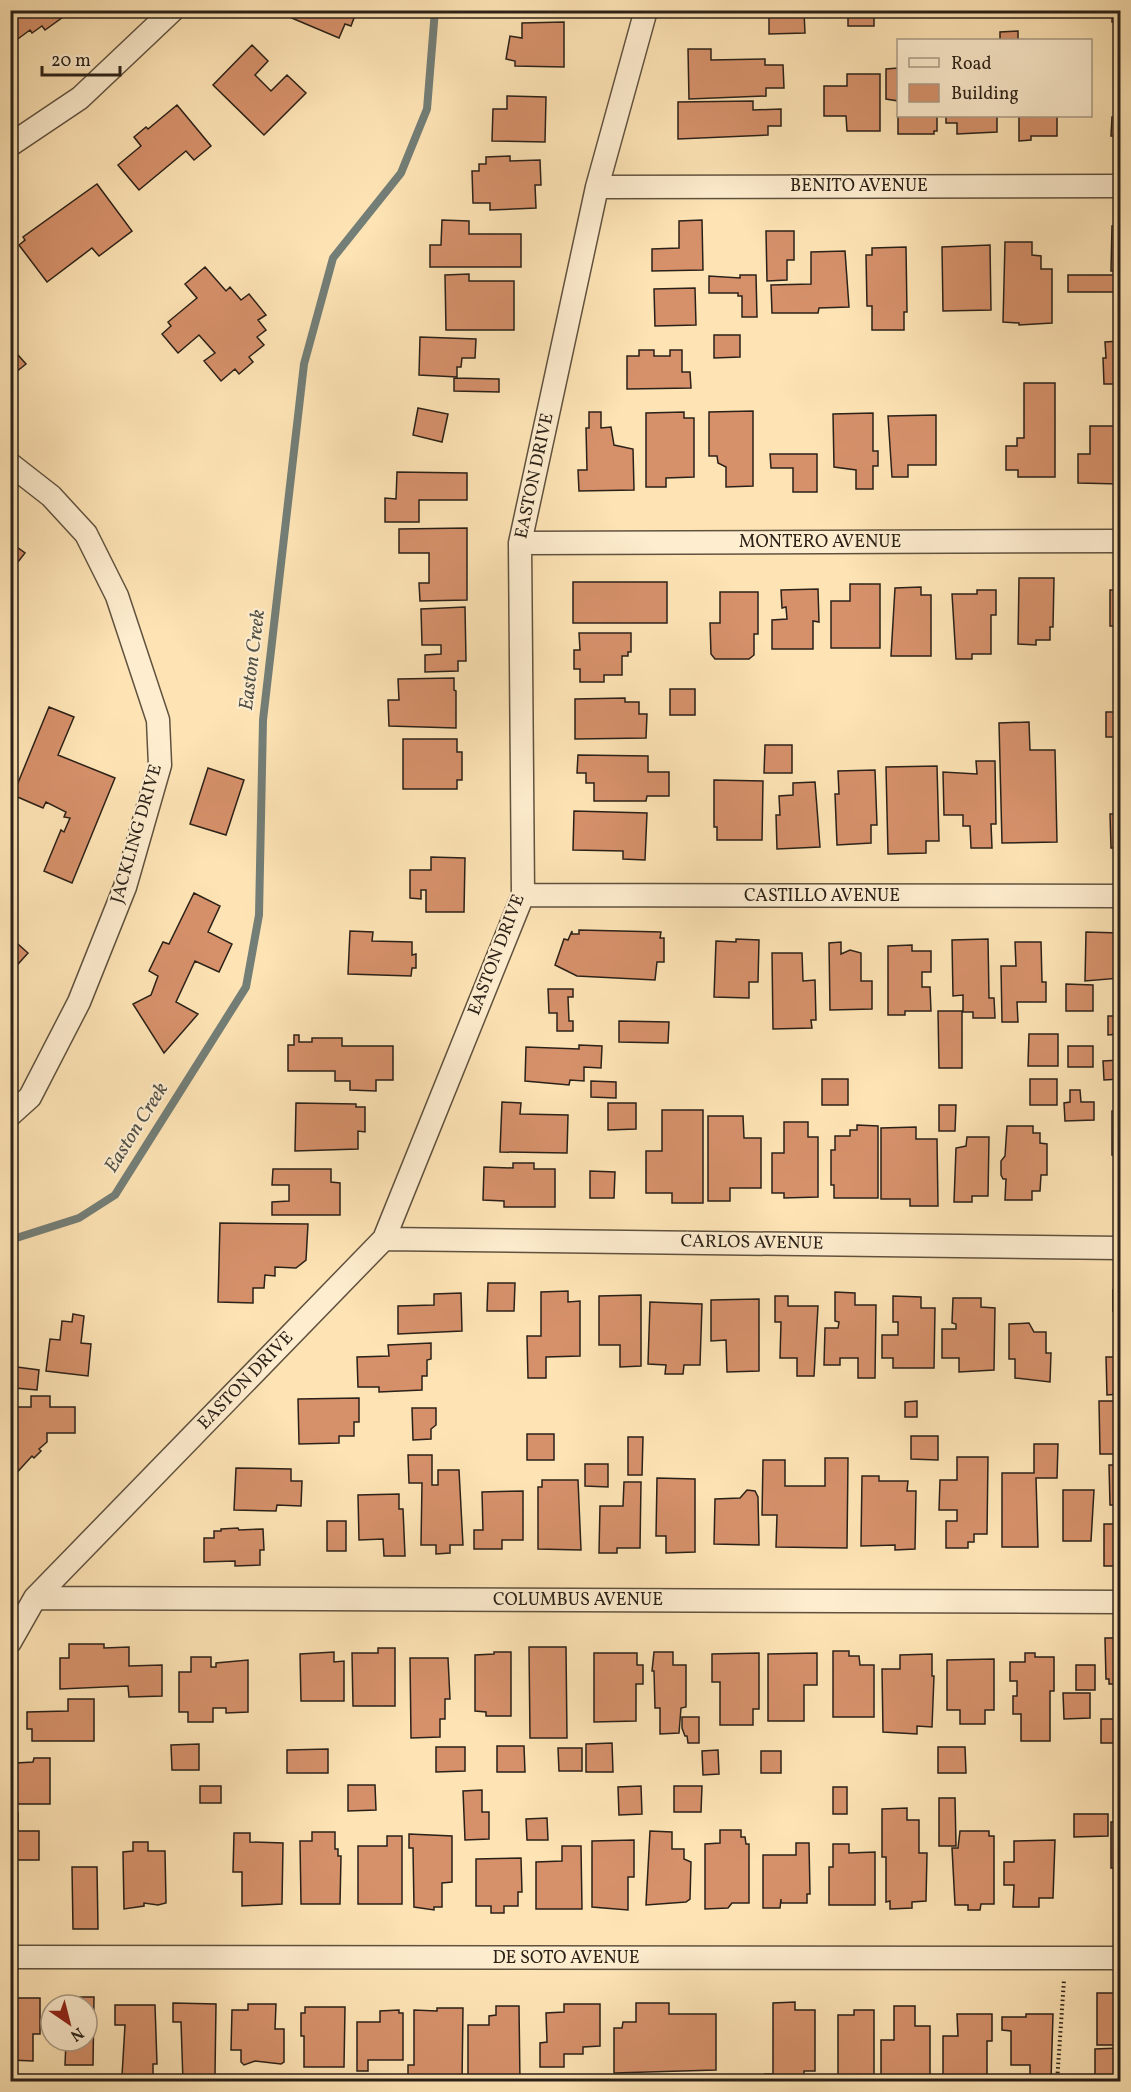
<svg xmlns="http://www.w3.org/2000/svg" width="1131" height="2092" font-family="Vollkorn,serif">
<rect width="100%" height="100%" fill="#fee4b5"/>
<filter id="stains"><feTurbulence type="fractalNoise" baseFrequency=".00333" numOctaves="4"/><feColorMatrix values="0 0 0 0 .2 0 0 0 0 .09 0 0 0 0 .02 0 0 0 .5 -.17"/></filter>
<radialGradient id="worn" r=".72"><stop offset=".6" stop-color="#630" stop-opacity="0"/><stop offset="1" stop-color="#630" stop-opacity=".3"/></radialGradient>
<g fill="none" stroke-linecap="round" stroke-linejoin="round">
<path stroke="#737e77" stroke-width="8" d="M10,1240L79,1218L115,1195L246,987L259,915L263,720L304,364L333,258L401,173L427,109L435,10"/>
</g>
<path fill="#d6916b" stroke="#2b2118" stroke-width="1.5" d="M10,10H57L63,17L45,30L42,26L32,33L30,30L15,41L10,35Z
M289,10H357L351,26L345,24L339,38L287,16Z
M769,10L804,12L805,33L769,34Z
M848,10H874V26H848Z
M1112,10H1120V22H1112Z
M564,22V67L515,66V61L506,59L510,36L522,38V23Z
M1018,31V40H1000V32Z
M252,45L268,61L255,75L271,91L287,75L306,93L264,135L213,85Z
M688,49H711V60L765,59V65H783L784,88H766V96L689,99Z
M898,68V116H937V131H934V134H898V101L886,99V69Z
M847,74H880V131H847L846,116H824V86H847Z
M507,96L546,97L545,142L492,141L493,109H507Z
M1117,100H1120V136H1111L1112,117H1117Z
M753,101V110L781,109V126H768V135L678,139V102Z
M177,105L211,146L194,160L186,151L139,190L118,165L141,146L134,137L146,127L148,129Z
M946,116H997V132L957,134V123H946Z
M1019,116H1057V136H1031V140L1019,141Z
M510,156V161L540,160L541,185H535L536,208L490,210V203H473L472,171H479V164H486V157Z
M97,184L132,231L99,256L92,248L47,282L19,245L25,240L23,237Z
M442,220L469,221V234H521V267H430V245H441Z
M702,220L703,270L652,271V249L679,248V221Z
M1112,226H1120V271H1111Z
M766,231H794V260H787V280L767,281Z
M1005,242H1032V255L1041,256V269H1052V323L1019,325V323L1003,322Z
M990,245L991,310L943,311L942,247Z
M906,247L907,312H904V330H872V306H867L866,255H872V248Z
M845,251L849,307L819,308L818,313H772L771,285L811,284V252Z
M205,267L226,291L230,287L241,300L249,294L266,315L258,320L266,330L257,337L264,345L249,357L253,362L239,374L235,369L221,381L204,361L215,353L199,335L178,353L162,334L171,326L168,322L197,298L185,284Z
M469,274V281H514V330H446L445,275Z
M740,275H756L757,317H742V296H738V293H709V276L740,278Z
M1068,275H1116V292H1068Z
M695,288L696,325L655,326L654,289Z
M714,335H740V357L714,358Z
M420,337L476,339L475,358H462L461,367H457V377L419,375Z
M1120,341V388H1115L1114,384H1104L1103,358H1106L1105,342Z
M10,346L26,364L10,377Z
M639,350H654V356H670V350H682V372H690L691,388L627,389V356H639Z
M454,378L499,379V392L454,391Z
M1024,383H1055V477H1018V470H1006V446H1017V438H1024Z
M418,408L448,414L442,442L413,435Z
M753,411V486L726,487V467L718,463L717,456H709V412Z
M589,412H601V428L611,427L614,445L633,449L634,490L579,491L578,470H587L586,428H589Z
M684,412V418H694V477L666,478V487H646V413Z
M873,413V451H878V466H873V489H856V470L834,467L833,414Z
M936,415V465H908V477H892L888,416Z
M1090,426H1120V484L1078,483V454H1090Z
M770,454H817V492H793V468H771Z
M397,472L467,473V500H419V522H385V498L396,499Z
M467,528V600L420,601L419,583H429V553H399V529Z
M10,542L25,553L10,572Z
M1019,578H1054L1053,627H1050V640H1036V645L1018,644Z
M573,582H667V623H573Z
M850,584H880V648H831V601H850Z
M921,587V595H931V656H891L895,588Z
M818,589L819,622L813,621V649H772V620L787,619L786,607L782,608L781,590Z
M977,590H996V615H991V654H972V659H956L952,594H977Z
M1110,590H1120V626H1110Z
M720,592H758V634H754V655L749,659H715L711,654L710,623H720Z
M465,607L466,661H458V671L425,672V655L441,654V645H422L421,609Z
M579,633H631V652H628V656H622V675H604V682H580V669H574V650H580Z
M1116,637H1120V672H1115Z
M454,678V690L456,691V728L389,726L388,700H399L398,679Z
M670,689H695V715H670Z
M625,698V702H639V714H647L646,738L575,739V699Z
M49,707L74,717L58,755L115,778L72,883L44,871L61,830L64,832L70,818L64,817L66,812L46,802L43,808L13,795Z
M1106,712H1120V737H1106Z
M1029,722L1030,750H1055L1057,842L1002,843L999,723Z
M403,739H457V752H462V780H457V789H403Z
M765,745H792V773H764Z
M578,755L648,756V772H669V796H647L646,801H594V783H586V773H577Z
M976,761H995L996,824H991L992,848H971L970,826H963V815H944L943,772L977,774Z
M937,766L939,841H926V853L888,854L886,767Z
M208,768L244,780L226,835L190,824Z
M875,770L877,825H871V843L837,845L835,794H839L838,771Z
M714,780L763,781L762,840H717V827H714Z
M815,782L820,847L777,849L776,815H780L779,796L793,795V783Z
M574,811L647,813L645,860L623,859V851L573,850Z
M1110,814H1120V848H1111Z
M431,857L465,858L464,912H426V890H421V899L410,898V870H431Z
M194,893L220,906L208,932L232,944L219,972L195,961L176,1002L198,1014L164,1053L133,1004L151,995L158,976L149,971L163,942L169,944Z
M579,930L661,932L660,938H664V962H657L655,980L577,976L555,965L564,939L568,940L572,931V934H579Z
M350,931L373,932L372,941L412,942V955L416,954V968H412L411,976L348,974Z
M1086,932L1120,933V982V978L1085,981Z
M10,937L28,953L10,973Z
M736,939L759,940L758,982H749V998L714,997L716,941L736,942Z
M988,939L989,998H994L995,1018H973V1012H963V995L953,996L952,940Z
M841,942V954L850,950L861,953V981H872V1009L830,1010L829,943Z
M1015,942H1041L1042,982H1046V1002H1017L1018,1022H1002L1001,966H1016Z
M912,945V951H931V972H922V987H930L931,1011H905V1015H888V946Z
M772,953H802L803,981L815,980L816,1020H811L812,1028L773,1029Z
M1066,984L1093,985V1011H1066Z
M548,989H573V997H568L569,1021H573V1031H557V1013H549Z
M1118,997H1120V1034L1108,1035V1016H1118Z
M938,1011H962V1068H939Z
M619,1021L669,1022L668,1043L619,1042Z
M1029,1034H1058V1066H1028Z
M294,1035H299V1042H312V1038H342V1046H393V1080H376V1091L350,1090V1081H335V1071H288V1045H294Z
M579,1045L602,1046L601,1068L584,1067V1081L570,1080L569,1085L525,1081L526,1047L579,1049Z
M1068,1046H1093V1067H1068Z
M1120,1060V1079L1104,1080L1103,1061Z
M822,1079H848V1105H822Z
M1030,1079H1057V1105H1030Z
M591,1081L616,1082V1098L591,1097Z
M1070,1090H1080L1081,1102H1094V1120L1065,1121L1064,1103L1070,1102Z
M502,1102L521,1103L520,1114L568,1115L567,1153L500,1152Z
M296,1103L356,1104V1107H365V1132L358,1131V1149L295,1151Z
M608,1103H636V1129L608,1130Z
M939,1105H956L955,1131H939Z
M662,1110H703V1203H672V1193H646V1151H662Z
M1112,1111H1120V1159L1119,1155H1112Z
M708,1116H743L744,1138H761V1188H730V1201H708Z
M784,1122H808V1137H818V1197L784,1198V1193H772V1153H784Z
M857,1125L878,1126V1198H834V1185H831V1150H835V1136H850V1130H857Z
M1007,1126H1033V1133H1040V1143L1047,1144V1175H1041L1040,1191H1032V1200H1005L1006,1179H1003L1001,1175V1161L1005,1156Z
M916,1127V1139H937L938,1206H910V1199H881V1128Z
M967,1137H989L988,1196H972V1202H954L956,1148L966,1146Z
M513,1163H534V1169H555V1207H504V1201L483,1200L484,1167L513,1168Z
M273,1169H331V1182L340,1183V1215H272V1202L289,1201V1185H272Z
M590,1171L615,1172L614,1198H590Z
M1117,1184H1120V1209H1117Z
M220,1223L308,1224L306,1260L296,1268L275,1267V1276L265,1275L264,1288H253V1303L218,1302Z
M488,1283H515L514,1311H487Z
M1113,1290H1120V1334L1119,1311H1113Z
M568,1291V1302L580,1301V1356L546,1357V1378H528L527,1336H541V1292Z
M835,1292L855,1293V1305H876L875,1378H858V1358H840V1365H824L825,1328H838L839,1322L835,1321Z
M461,1293L462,1331L398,1334V1306L434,1305V1294Z
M641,1295V1366L620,1367V1345H599V1296Z
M775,1296H788V1306H818L814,1376H797V1358H780L781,1322H775Z
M893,1296L921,1297V1308H935L934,1368H893V1358H882V1335H898V1322H893Z
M953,1298H981V1307L995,1308L994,1370L959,1372V1358H942V1329H956V1324L952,1323Z
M759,1299V1371L727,1372L726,1340L711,1341V1300Z
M650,1302L702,1304L700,1365H684L683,1374H665L666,1365L648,1364Z
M73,1314L84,1316L81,1343L91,1344L88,1376L46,1371L50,1339L60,1340L62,1321L72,1322Z
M1029,1323L1034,1332H1046V1353H1051L1050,1382L1015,1378V1359H1009V1324Z
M431,1343V1359L427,1360V1376H422V1390L379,1392V1387H358L357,1357L389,1356L388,1345Z
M1106,1357H1120V1394L1107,1395Z
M17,1367L39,1370L37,1390L15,1388Z
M31,1396H50V1407H75V1433H47V1442L39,1449L41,1451L34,1458L32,1456L11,1479L10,1407H31Z
M359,1398V1422H354V1436H339V1443L299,1444L298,1399Z
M917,1401V1417H905V1402Z
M1099,1401H1120V1454H1100Z
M412,1408H436V1425L431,1429V1439L413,1440Z
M527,1434H554V1460H527Z
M911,1436H938V1460L911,1459Z
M628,1437H643L642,1475H628Z
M1034,1444H1058L1057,1478H1036L1038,1547H1002V1473H1034Z
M408,1455H432V1485H438V1470H459L463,1545H450V1553L436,1554V1545H421L422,1483H409Z
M957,1457H988L987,1534H974V1542H968V1548H946V1521H957V1510H939L940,1480H957Z
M825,1458H848L847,1548L776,1547L777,1515H762L763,1460H785V1486H825Z
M585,1464H608V1487L585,1486Z
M1109,1465H1120V1505H1110Z
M236,1468L291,1469V1481H302L301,1506L277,1505L276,1511L234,1510Z
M862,1476H879V1481H908L907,1491H916L915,1549L895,1550V1545L861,1546Z
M657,1478L695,1479V1552L666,1553V1536H656Z
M542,1480H578L581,1550L538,1549V1487H542Z
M624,1482H641L640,1548H617V1553H599L600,1506H623Z
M747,1490L755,1491L758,1497L759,1545L714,1544L715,1499L740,1498Z
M1063,1490H1094L1091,1541H1063Z
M523,1491V1540H502V1549H474V1530H483L482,1492Z
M399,1494V1509H403L405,1556H384L383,1539L359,1540L358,1495Z
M1119,1520L1120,1566H1104V1524H1119Z
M327,1521H346V1551H327Z
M238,1528L239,1530L263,1529L264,1550H260V1565L235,1566V1561L204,1562V1538H214V1531H221V1529Z
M1105,1638H1120V1684H1109V1679H1106Z
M69,1644H104V1648L129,1647V1666L162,1665V1696L129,1697L128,1686L60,1689V1658H69Z
M529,1647H566L567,1738H530Z
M378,1648H395V1706H353L352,1653H378Z
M833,1651H849V1656H859L860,1665H874V1717H833Z
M334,1652V1662L344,1661V1701H301L300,1654Z
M494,1652H511V1716H486V1712L475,1711V1655L494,1654Z
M654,1652H673V1665H686V1707L681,1708L679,1733L660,1734V1708H655L654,1671H652Z
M594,1653H637V1665H643V1684H636V1721L594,1722Z
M759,1653V1709H753V1725H720V1682H712V1654Z
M817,1653V1685H804V1721H768V1654Z
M1025,1653H1035V1657H1054V1691H1050V1741H1021V1714H1013V1696H1017V1681H1010V1662H1025Z
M932,1654V1676H934L932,1727L917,1726V1734L883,1732L882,1669H900V1655Z
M191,1657H211V1667H216V1663L248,1660V1712L226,1713V1708H213V1722H188V1712H179V1672H191Z
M410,1658H448L450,1699H445V1719H440V1737L411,1738Z
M994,1659V1710H985V1724H960V1710H947V1660Z
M1076,1665H1095V1690H1076Z
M1063,1693H1090V1718L1064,1719Z
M68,1699H94V1741H32V1729H27V1712L68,1711Z
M1118,1705H1120V1743H1101V1719H1118Z
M682,1717H699V1743H688L687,1736H685L682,1728Z
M612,1743L613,1772H586V1744Z
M199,1744V1770H172L171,1745Z
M497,1746H524L525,1772H497Z
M436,1747H465V1771L436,1772Z
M938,1747H965L966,1773H938Z
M558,1748H582V1771H559Z
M328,1749V1773H287V1750Z
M718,1750L719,1774L703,1775L702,1751Z
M761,1751H781V1773H761Z
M34,1758H50V1804H16V1763L33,1762Z
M1116,1775H1120V1800H1116Z
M348,1785H375L376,1810L348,1811Z
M200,1786H221V1803H200Z
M641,1786L642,1814L619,1815L618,1787Z
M674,1786H702L701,1812H674Z
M833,1787H847V1814H833Z
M482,1790V1812H489V1839L465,1840L463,1791Z
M939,1798H955L956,1846H939Z
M907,1808V1820H919V1853H927L926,1901L912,1902V1908L890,1909V1901L886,1902V1857H882V1809Z
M10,1813H18V1831H39V1860H10Z
M1074,1814H1108V1836L1074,1837Z
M547,1818L548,1840H527L526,1819Z
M1111,1822H1120V1868H1111Z
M720,1830H741V1837H745L746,1844H749V1903H732L728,1908L705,1909V1844L720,1843Z
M650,1831L672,1832V1849H684V1859L691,1862L690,1899L686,1902L646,1905Z
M960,1831H989V1836H994V1904H981L980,1910H968V1905H955L952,1848H958Z
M312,1832H335V1849H338V1856H341L340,1904H301L300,1841H312Z
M234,1833H250V1842L283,1843L282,1904L242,1906V1872H233Z
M409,1834L452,1836V1882L442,1883V1907H434V1910L414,1907L413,1848H409Z
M387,1836H402V1904H358V1846H387Z
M634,1840V1877H628V1910L592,1907V1841Z
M1055,1840L1053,1898H1039V1907H1013L1014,1885H1004V1862H1014V1841Z
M133,1842H148V1851H165L166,1903L158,1905L144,1903V1906L124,1909L123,1852L133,1851Z
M796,1843H809L810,1894H807V1903H781V1899L780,1908H763V1855H796Z
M833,1844H849V1853L875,1852V1905H829V1867H833Z
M562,1846H581L582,1909H536V1862L562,1861Z
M521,1858L522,1892H518V1906H504V1913H491V1906H476V1859Z
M72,1867H97L98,1929H73Z
M1114,1875H1120V1917H1114Z
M1097,1993H1120V2045H1097Z
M66,1997H94L93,2065H65L66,2041H87V2005H66Z
M10,1998H40V2034H33V2061L10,2060Z
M795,2002V2010H815V2071H804V2080L765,2082V2074H773V2003Z
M173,2003L216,2004L215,2075H200V2082H183L181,2022H173Z
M636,2003H669V2014H716V2070L614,2073V2028H622L623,2022H636Z
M248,2004H276L275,2029H284V2062L281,2064L255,2061L244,2065L241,2062V2050H231L232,2010H248Z
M564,2004H600V2046L583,2047V2054H564V2067H540V2043L547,2042L546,2013L564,2012Z
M115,2005H155L157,2064H153V2077L122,2076L125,2025H115Z
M496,2006H519L520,2082H468V2025H489V2016L496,2015Z
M894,2006H915V2026H930V2082H881V2040H894Z
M305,2007H345L344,2067H304V2036H301V2013H305Z
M437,2008H463L462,2082H408V2065H414V2010L437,2011Z
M399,2010V2013H403V2060H368V2071H357V2022H380V2011Z
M854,2010H874V2082H838V2015H854Z
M957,2014H992V2041H987V2081L943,2082V2036H958Z
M1026,2014H1053L1051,2080H1030V2065H1011V2031L1002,2030V2017H1026Z
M1120,2048V2082H1091L1095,2080V2049Z
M24,2075L78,2076V2082H24Z"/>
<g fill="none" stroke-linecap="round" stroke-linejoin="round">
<defs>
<path id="minor" d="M10,145L80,98L173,10
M597,187L1120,186
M10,464L51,496L86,534L117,596L158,720L160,765L125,887L79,1002L30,1097L10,1115
M520,543L1120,541
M523,895L1120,896
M384,1239L1120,1248
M35,1598L1120,1602
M10,1642L35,1598L384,1239L523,895L520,543L597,187L646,10
M10,1957L1120,1958"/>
</defs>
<use href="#minor" stroke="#60523f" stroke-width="25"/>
<path stroke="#2b2118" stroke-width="4" stroke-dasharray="1.5 3" stroke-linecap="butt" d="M1057,2082L1064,1980"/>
<use href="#minor" stroke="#feedcf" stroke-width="22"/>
</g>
<g text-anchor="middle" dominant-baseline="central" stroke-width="4.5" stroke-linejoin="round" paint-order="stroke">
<g font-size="18" fill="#2b2118" stroke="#feedcf">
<text x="859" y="186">BENITO AVENUE</text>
<text transform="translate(535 476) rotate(-78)">EASTON DRIVE</text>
<text x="820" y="542">MONTERO AVENUE</text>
<text transform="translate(137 834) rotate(-74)">JACKLING DRIVE</text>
<text x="822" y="896">CASTILLO AVENUE</text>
<text transform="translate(497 955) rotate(-69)">EASTON DRIVE</text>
<text transform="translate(752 1243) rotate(1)">CARLOS AVENUE</text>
<text transform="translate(246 1381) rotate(-46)">EASTON DRIVE</text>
<text x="578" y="1600">COLUMBUS AVENUE</text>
<text x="566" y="1958">DE SOTO AVENUE</text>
</g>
<g font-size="20" font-style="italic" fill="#4f5048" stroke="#feedcf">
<text transform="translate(253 660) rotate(-83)">Easton Creek</text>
<text transform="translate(137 1128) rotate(-58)">Easton Creek</text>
</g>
</g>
<rect width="1131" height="2092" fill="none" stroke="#fee4b5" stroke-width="36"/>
<rect x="12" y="12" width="1107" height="2068" fill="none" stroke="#2b2118" stroke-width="3"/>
<rect x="18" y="18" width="1095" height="2056" fill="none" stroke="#2b2118" stroke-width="1.5"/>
<rect x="897" y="39" width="195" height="78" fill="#feedcf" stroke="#aa9b86" stroke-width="1.5"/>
<rect x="909" y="58" width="30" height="9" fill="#feedcf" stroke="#aa9b86" stroke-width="1.5"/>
<text x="951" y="69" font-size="18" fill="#2b2118">Road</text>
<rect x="909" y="84" width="30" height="18" fill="#d6916b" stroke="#aa9b86" stroke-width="1.5"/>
<text x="951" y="99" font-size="18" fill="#2b2118">Building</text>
<g transform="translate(69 2023) rotate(145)"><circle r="28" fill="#feedcf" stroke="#aa9b86" stroke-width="1.5"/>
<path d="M0-4.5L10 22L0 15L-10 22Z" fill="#8f2418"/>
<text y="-9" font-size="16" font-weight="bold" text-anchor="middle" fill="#2b2118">N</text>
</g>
<path d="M42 66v9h78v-9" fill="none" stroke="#2b2118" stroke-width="3"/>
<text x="51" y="66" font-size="18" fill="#2b2118" stroke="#feedcf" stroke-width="4.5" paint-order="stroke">20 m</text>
<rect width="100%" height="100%" filter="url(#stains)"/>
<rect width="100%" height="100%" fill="url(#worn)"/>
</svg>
